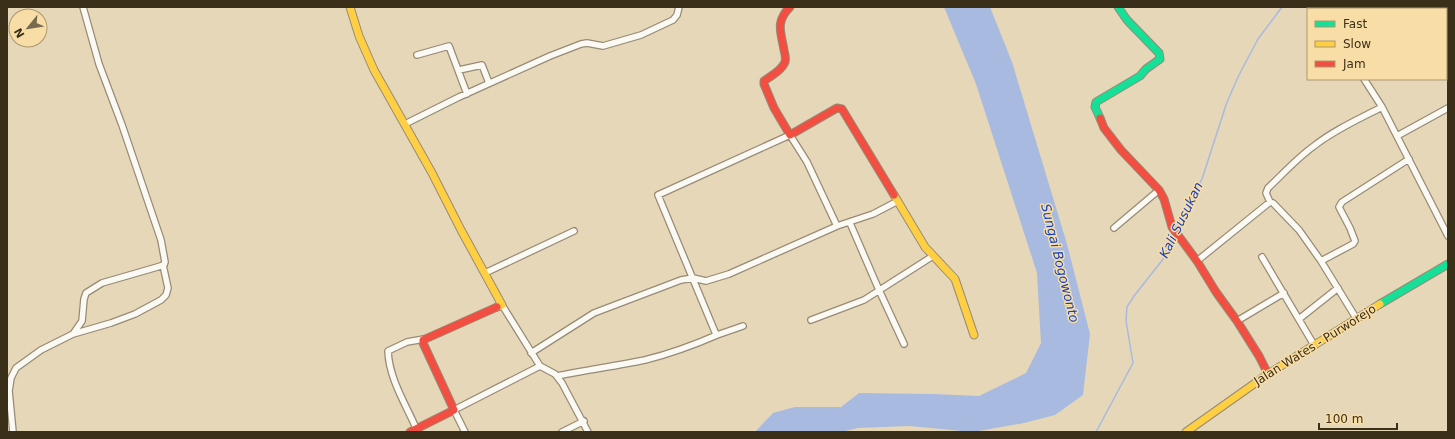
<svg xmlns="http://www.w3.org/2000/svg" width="1455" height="439" font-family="'DejaVu Sans',sans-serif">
<rect width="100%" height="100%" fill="#e6d7b9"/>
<path fill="#a8badf" d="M944,7H990L1012,62L1067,244L1090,334L1083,395L1055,415L1024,423L973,432L909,426L858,428L841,432H755L773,413L795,407H841L859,393L933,394L979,396L1026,373L1041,343L1037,273L976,84Z"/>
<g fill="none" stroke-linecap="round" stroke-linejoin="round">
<path stroke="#a8badf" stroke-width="1.5" d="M1176,227L1202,179L1227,102L1239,75L1258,39L1282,7
M1096,432L1133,363L1126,321L1127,307L1134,296L1164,258L1173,232"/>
<defs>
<path id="street" d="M1323,7L1324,9
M417,55L449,46L467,94
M459,70L482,65L489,83
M1364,79L1382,107L1448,236
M405,124L459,97L550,56L581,44L587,43L603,46L641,35L673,20L677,15L679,7
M1397,136L1448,108
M1270,202L1266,193L1268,188C1283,174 1297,158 1314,146C1334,130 1359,119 1382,107
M850,223L879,290L904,344
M1114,228L1159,190
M1262,257L1314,345
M1197,261L1265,206L1270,202L1273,203L1299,230L1321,261L1356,318
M1321,261L1353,244L1355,241L1350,228L1340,209L1339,207L1342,202L1409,159
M485,273L574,231
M1299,319L1338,288
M811,320L864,300L933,256
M1237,321L1284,293
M743,326L717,335L715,332L658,195L790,135L807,162L837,226
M73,334L82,321L84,299L86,293L102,283L154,268L164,265L165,262L161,240L122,125L99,64L83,7
M531,353L594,313L681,280L693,278L706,281L729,274L837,226L873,214L898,201
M540,366L555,374L562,383L588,432
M557,376C586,370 616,366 645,360C669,354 694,345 717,335
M416,428C405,403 389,378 388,351L407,342L424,339
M13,432L9,391L11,378L16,368L41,350L73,334L111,323L135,314L161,300L166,295L168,288L163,265
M465,432L454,410L540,366L502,305
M562,432L584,421"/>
<path id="fast" d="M1100,118L1095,107L1096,102L1140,76L1146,69L1160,59L1159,53L1127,20L1118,7
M1380,304L1448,264"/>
<path id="slow" d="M350,7L359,36L374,70L432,173L461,230L502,305L497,307
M894,195L925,247L955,279L974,335
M1186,432L1268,374L1380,304"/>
<path id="jam" d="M790,7C775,22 781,32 784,50C785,54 786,59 785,62C782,70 771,76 764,81V84L774,108L790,135L837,108L842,109L894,195
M1100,118L1104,128L1121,150L1159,190L1164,199L1172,227L1197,261L1216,292L1237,321L1259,356L1268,374
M410,432L454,410L423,343V340L497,307"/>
</defs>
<use href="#street" stroke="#978b74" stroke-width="8"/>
<use href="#fast" stroke="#978b74" stroke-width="9"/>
<use href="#slow" stroke="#978b74" stroke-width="9"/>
<use href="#jam" stroke="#978b74" stroke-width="9"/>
<use href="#street" stroke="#fbf9f4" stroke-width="5.5"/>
<use href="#fast" stroke="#16e098" stroke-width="7"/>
<use href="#slow" stroke="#ffcf43" stroke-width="7"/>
<use href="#jam" stroke="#f24e42" stroke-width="7"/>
</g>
<g text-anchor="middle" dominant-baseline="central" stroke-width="3" stroke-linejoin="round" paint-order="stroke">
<g font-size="12" fill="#3a2f19" stroke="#f9dda6">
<text transform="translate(1315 345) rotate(-32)">Jalan Wates - Purworejo</text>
</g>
<g font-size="13" font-style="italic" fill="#1543bf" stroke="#f9dda6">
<text transform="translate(1181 220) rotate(-64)">Kali Susukan</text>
<text transform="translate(1060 263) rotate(76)">Sungai Bogowonto</text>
</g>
</g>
<rect width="1455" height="439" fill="none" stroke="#3a2f19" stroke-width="16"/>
<rect x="1307" y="8" width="140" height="72" fill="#f9dda6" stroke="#ad976e"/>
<rect x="1315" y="21" width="20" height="6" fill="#16e098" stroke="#ad976e"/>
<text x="1343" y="28" font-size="12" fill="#3a2f19">Fast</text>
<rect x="1315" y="41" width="20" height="6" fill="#ffcf43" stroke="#ad976e"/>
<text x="1343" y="48" font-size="12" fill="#3a2f19">Slow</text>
<rect x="1315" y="61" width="20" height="6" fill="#f24e42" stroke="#ad976e"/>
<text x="1343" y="68" font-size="12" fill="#3a2f19">Jam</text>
<g transform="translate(28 28) rotate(240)"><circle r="19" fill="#f9dda6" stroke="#ad976e"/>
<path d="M0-3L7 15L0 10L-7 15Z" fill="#766a51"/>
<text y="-6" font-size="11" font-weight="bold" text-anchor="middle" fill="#3a2f19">N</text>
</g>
<path d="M1319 423v6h78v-6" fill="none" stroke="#3a2f19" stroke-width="2"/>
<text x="1325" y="423" font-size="12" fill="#3a2f19" stroke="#f9dda6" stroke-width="3" paint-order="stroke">100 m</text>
</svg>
